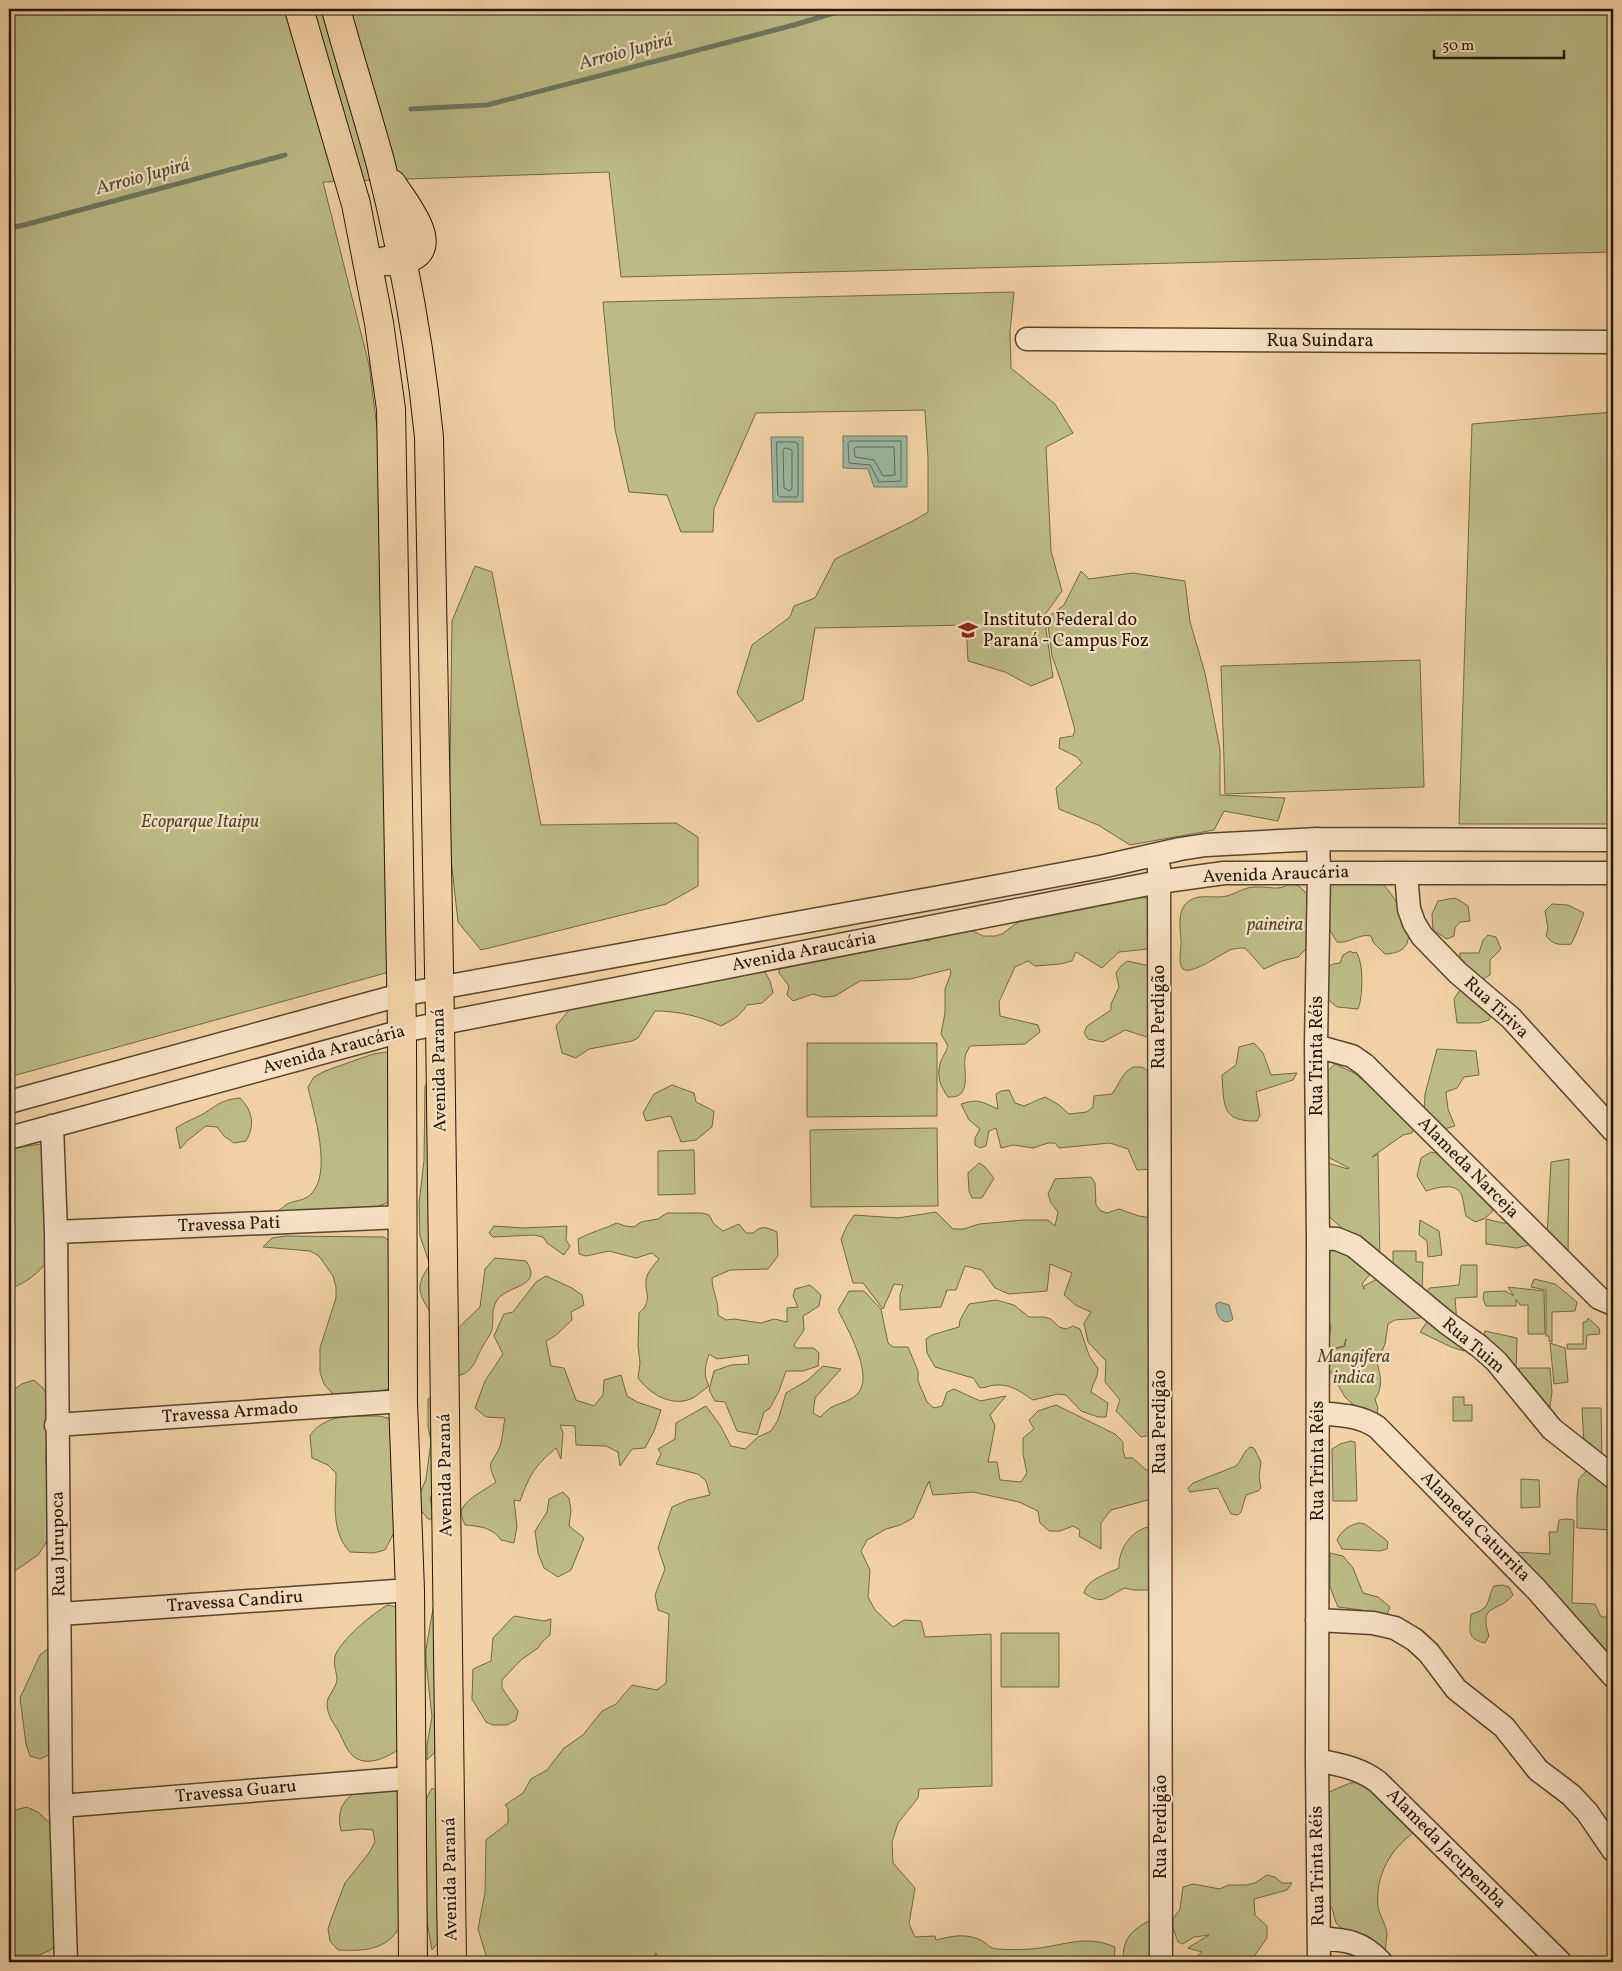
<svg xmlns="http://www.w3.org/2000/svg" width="1622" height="1971" font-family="Vollkorn,serif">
<rect width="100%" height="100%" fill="#f2d1a5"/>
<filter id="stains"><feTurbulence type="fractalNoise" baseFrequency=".004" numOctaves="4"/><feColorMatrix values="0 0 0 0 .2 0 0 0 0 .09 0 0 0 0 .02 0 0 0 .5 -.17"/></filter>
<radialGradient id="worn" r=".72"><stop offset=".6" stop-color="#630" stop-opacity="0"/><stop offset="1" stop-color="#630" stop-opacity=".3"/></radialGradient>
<path fill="#bcbb86" stroke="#706845" d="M9,9H1613V252L621,277L609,172L323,182L369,365L380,451L393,971L9,1077Z
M1014,292L1010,332L1011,368L1055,404L1073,433L1046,447L1051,551L1062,591L1044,616L1053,677L1031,686L1005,672L968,661L966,625L815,628L803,700L758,722L737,693L752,645L790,617L794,606L815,598L835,559L913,521L928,512V459L925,410L756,413L714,508L713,532H681L667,495L629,492L615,429L603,302Z
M1613,412V824H1459L1472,424Z
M475,566L492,572L541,825L676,823L698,837V886L666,904L481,950L458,922L449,841L452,621Z
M1081,571L1089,579L1133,573L1185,581L1190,622L1205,673L1220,749V795L1285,798L1278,821L1224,811L1214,830L1130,845L1098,825L1059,809L1056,788L1082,763L1077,757L1059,748L1060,738L1073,736L1075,730L1062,684L1052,656L1047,618L1064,605Z
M1420,660L1424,787L1225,794L1221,666Z
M1340,881L1384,885C1399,902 1430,953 1385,954L1373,942L1371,936C1358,933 1350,944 1337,942L1328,927L1327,885Z
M1292,883L1300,887L1311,898L1310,945L1298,957L1282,961L1264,969L1245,948C1240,948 1235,948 1230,950C1221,954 1190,976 1183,969C1177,963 1182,947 1181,939C1179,922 1177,900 1200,897C1209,896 1218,898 1227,896C1237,893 1245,887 1255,887C1271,886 1277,892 1292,883Z
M1138,895L1150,900L1148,949L1119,952L1102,968L1076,952L1072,961L1060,964L1035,966L1028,961L1015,967L999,1002L1000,1016L1038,1025L1040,1032L1025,1044L970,1046C968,1050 965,1054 965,1058C963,1071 973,1099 948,1097C940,1086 936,1075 941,1061C943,1056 946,1052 948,1046L941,1034L945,1013V989L951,973L950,969L910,979L860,981L835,996L823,997L813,994L793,1001L787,995L789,986L779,973L780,960L900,936L929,941L948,928L971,930L983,936H995L1002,934L1025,917Z
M1454,898L1459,900L1468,906L1470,921L1460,922L1455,928L1454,936L1447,939L1433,930L1432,914L1438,901Z
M1552,904L1568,905L1584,913L1576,934L1571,944C1560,945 1553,945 1546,936L1548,928L1545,911Z
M1488,935L1496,937L1501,949L1490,960V975L1481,980L1492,1012L1489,1020L1479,1023H1457L1454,999L1464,984L1459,969L1460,953H1479L1483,940Z
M1350,951L1353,953L1356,952C1364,962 1363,997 1358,1009L1337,1007L1325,997V969L1333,964L1340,963L1343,955Z
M1127,961L1155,967L1158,1023L1147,1037L1125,1030L1103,1042L1088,1039L1084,1033L1087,1026L1111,1010V1004L1119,987L1116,973L1121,966Z
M762,966L770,981L773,993L762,1003L747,1005C740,1016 732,1020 721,1026C700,1016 678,1011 655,1011L638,1038L632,1041L589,1049L576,1058L562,1053L556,1026L574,1004Z
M807,1043H937V1116L807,1117Z
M1254,1043L1263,1053L1271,1075L1297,1073L1293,1080L1256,1092L1260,1115L1257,1121C1221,1122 1224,1105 1222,1075L1236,1065L1239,1047Z
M1437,1049L1476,1051L1479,1075L1464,1077L1457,1088L1446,1092L1448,1109L1455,1126L1441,1130L1424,1114L1425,1094Z
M386,1052L396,1058L388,1118L391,1201L367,1211H278C281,1209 284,1206 287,1204C296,1200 305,1201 312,1193C332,1171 314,1114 308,1087L314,1077L325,1071L373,1054Z
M1335,1064L1354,1073L1400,1111L1415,1126L1412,1133L1403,1135L1372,1157L1378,1154L1380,1263L1322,1210L1321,1161L1348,1169L1349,1168L1320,1153L1323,1075Z
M1133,1067H1142L1152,1074L1156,1169L1137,1170L1128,1149L1110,1143L1059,1148L1055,1143H1048L1033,1148L1013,1145L1001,1148L996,1128L989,1131L986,1146L980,1148L975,1145V1138L980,1129L969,1120L961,1104C980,1098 981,1102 998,1109L996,1094L1001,1091L1009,1090L1015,1103L1024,1106L1045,1097L1059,1105L1069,1114L1087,1112L1093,1107L1094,1096L1112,1094C1120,1083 1121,1074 1133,1067Z
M434,1075L432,1315C419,1294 414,1287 430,1265L420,1236L419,1204L424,1160L425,1086Z
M672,1085L694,1093L696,1102L714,1111L712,1127L696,1140L681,1142L671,1116C661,1117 655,1120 646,1121L643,1113L654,1094Z
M240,1098C253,1111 255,1125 246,1141L234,1143L224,1136L217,1127L206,1126L188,1140L180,1149L176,1128C183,1123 189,1121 197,1117C215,1109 217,1100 240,1098Z
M937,1128L938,1206L811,1207L810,1130Z
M41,1144L49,1259C39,1273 25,1284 9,1289V1149Z
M694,1150L695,1194L658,1195V1151Z
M1431,1152L1448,1155L1493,1205L1492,1212L1484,1219L1475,1222L1466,1216C1464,1209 1464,1202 1462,1196C1457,1181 1436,1188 1426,1191L1417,1176L1421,1158Z
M1569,1159L1568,1261L1547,1236L1551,1162Z
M979,1163L984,1166L994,1178L982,1198H972L969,1191L968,1173Z
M1091,1177L1095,1183L1096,1205L1101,1211L1107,1213L1119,1209L1139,1216L1151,1218L1156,1434L1141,1437L1116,1411L1120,1400L1105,1382L1106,1361L1088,1342L1084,1323L1091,1312L1077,1306L1064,1295L1072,1273L1050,1264L1047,1291L1009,1294L995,1288L982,1270L965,1266L956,1290H947L941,1307L900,1310V1295L903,1285L894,1284L883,1309L863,1283H853L841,1239L847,1226L854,1215L898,1218L936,1212L953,1229H964L979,1224L1024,1220H1048L1055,1226L1058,1212L1051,1203L1048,1194L1055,1179Z
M667,1213H702L709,1215L714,1224L723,1231L739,1224L746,1233H753C762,1225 766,1227 777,1232L778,1256L768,1269L730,1270L712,1278C712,1292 719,1300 718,1315L726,1320L734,1319L761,1323L774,1319L787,1322V1308L798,1307L793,1296L795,1289L810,1285L821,1295L819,1306L803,1316L804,1330L794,1345L796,1348H814L819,1353L818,1366L803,1371H786L779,1391L770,1408L764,1412L757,1435L737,1431L725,1402L715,1401L709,1390L714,1371L731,1365L749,1364L748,1355L717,1359L709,1354C705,1367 703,1374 709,1386C703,1390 698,1395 693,1398C672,1408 650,1394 638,1378L640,1363L638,1345L639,1313C655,1300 642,1290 647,1276C649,1270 655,1264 659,1259L652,1253L636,1258L609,1251L586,1256L579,1254L578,1239C591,1232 604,1229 617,1223L625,1226L634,1227L641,1222L658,1219Z
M1531,1213L1541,1225L1536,1243L1517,1248L1486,1244V1219L1503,1223H1513L1518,1214Z
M1420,1220L1439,1231L1442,1255L1428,1257L1427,1241L1419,1235Z
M494,1226L523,1228L567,1226L566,1240L570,1246L564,1255L547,1243L543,1237L534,1235L493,1237L489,1233Z
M285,1236L384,1237L394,1244L393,1379L389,1389L341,1398L332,1393L324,1384L320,1372V1348L336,1298V1287L333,1276L319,1256L310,1251L263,1247L272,1238Z
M1326,1240L1343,1246L1370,1274L1362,1284L1364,1289V1286L1377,1279L1423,1313L1420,1318L1395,1320L1388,1324L1385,1344L1377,1363C1381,1376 1383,1388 1375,1399L1378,1408L1375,1425L1345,1397L1327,1366V1352L1345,1346L1346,1339L1344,1346L1327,1350L1331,1327L1316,1283Z
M1393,1251H1416V1262H1423L1422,1294L1393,1274Z
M495,1258L526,1261C545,1288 504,1285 496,1302C491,1311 494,1319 492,1329C491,1335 486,1340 483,1346C475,1359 475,1372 457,1376L454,1332L480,1307L485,1269Z
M1461,1265H1477V1297L1455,1298L1457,1323L1468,1330L1464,1351L1451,1347L1420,1332L1429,1319L1425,1292L1430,1288L1459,1285Z
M546,1276L572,1288L582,1295L584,1305L571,1312L572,1320L555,1336L546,1341L551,1366L564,1368L576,1400L594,1406L603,1395L604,1380L621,1375L627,1396L637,1402L661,1410L654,1431L645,1448L632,1449L620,1466L618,1452L606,1446L576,1445L575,1426L560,1425L563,1433L561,1459L556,1448C534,1467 530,1474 520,1501L514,1500L517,1526L514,1543L501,1540C493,1528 480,1526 465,1525C463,1520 460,1515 462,1509C467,1498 487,1489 496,1482C485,1459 493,1465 500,1446C503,1437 503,1427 505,1418L486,1417L475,1408L485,1381L503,1354L494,1336L504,1314L513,1312L536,1282Z
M1534,1279L1555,1284L1577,1302L1575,1311L1552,1312V1342L1549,1341V1336H1546V1290L1531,1287Z
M1508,1287L1544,1291L1545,1334H1528V1305H1520L1516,1299V1306H1486L1483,1299L1484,1292L1505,1291L1514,1296Z
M849,1291H864L881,1309L888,1343L893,1347H908L918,1371V1381L927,1402L934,1408L942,1406L947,1392L954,1389L980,1401L1006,1396L990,1415L995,1426L988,1462H997L1000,1480L1021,1482L1027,1473L1023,1454V1438L1034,1429L1029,1420L1038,1411L1056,1405L1115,1434L1123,1442V1450L1125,1458H1133L1146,1470L1153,1469L1159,1497L1111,1510L1101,1523V1549L1079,1536L1080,1530L1073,1526L1060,1531H1049L1040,1523L1038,1511L1019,1502L973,1492L933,1495L929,1481L913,1518L900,1525L886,1529L867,1540L861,1551L870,1570L868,1597L875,1610L893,1627L904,1620L921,1621L925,1637L991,1634L992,1786L919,1789L918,1798L898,1823L892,1842L893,1863L915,1888L909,1924L915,1937L935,1936L936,1940C952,1936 965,1933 981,1940C986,1943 991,1949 997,1949C1010,1950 1027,1950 1040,1948C1068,1944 1087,1935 1115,1947L1114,1962H660L656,1953L653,1962H488L478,1929L485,1893L486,1840L508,1823V1809L505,1805L523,1793L531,1779L547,1770L564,1748L583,1735L602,1711L616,1704L632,1685L657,1690L666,1683L669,1614L658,1610L655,1595L665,1569L658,1548L672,1507L688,1500L710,1495L706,1481L698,1474L656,1464L661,1454L658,1449L675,1439L676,1423L706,1406L720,1425L731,1446L745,1449L758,1437L771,1431L778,1420L786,1393L808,1380L823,1366L841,1369L815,1398L813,1413L820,1417C824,1414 828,1409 832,1407C842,1402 852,1401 859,1392C873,1373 847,1328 838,1310Z
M996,1300L1014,1305L1029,1317H1044L1051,1319L1059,1327L1066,1329L1073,1326L1080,1329L1089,1355L1098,1369C1097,1380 1093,1382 1091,1392L1108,1403L1106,1417H1098L1081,1411L1066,1395L1058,1394L1033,1400C1021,1392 1011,1384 996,1385C990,1385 986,1388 980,1388L973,1378L935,1367L927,1353L926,1339L932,1335L959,1327L960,1320L969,1304Z
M1588,1318L1599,1328L1600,1334L1587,1335L1586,1349H1567V1344H1583V1322H1586Z
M1485,1331L1517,1338L1516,1371L1481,1346Z
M1550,1343L1565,1348L1568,1382L1554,1384Z
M1519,1368H1550L1552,1392L1548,1420L1520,1385Z
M34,1380L43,1388L49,1399L50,1423L46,1460L51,1535L38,1555L9,1575V1468L12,1446L9,1443V1393L22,1384Z
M434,1395L433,1491L430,1499L435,1519H428L419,1508L420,1494L426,1479L431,1442L428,1426V1399Z
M1453,1397H1464V1405H1472V1421H1453Z
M1582,1408H1601L1602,1460L1584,1444Z
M379,1416L392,1419L396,1529L385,1550L373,1553L350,1552C330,1531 336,1501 336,1473L328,1465L312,1458L310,1435C328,1412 353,1417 379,1416Z
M1351,1441L1355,1442L1357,1501H1333L1332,1449L1340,1444Z
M1250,1447L1254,1448L1261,1462L1259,1477L1261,1488L1258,1491L1246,1495L1241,1512L1238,1515L1231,1514L1218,1488L1190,1492L1188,1488L1193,1483L1236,1466C1242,1460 1243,1452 1250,1447Z
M1587,1470L1613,1484V1553L1612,1530L1577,1528V1496L1579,1479Z
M1521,1479L1539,1480L1540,1507L1521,1508Z
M563,1492L569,1498L571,1510L569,1526L584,1538L571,1570L558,1577L544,1568L538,1553L535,1531L547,1512L549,1499Z
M1567,1519L1574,1520L1572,1603L1595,1604L1601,1617H1613V1660L1513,1552L1550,1554L1549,1532H1557L1559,1520Z
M1360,1523L1365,1524L1385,1539L1388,1542L1387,1549L1380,1551L1342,1549L1337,1540C1341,1531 1350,1524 1360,1523Z
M1148,1527L1155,1528L1156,1584L1149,1590H1133L1125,1588C1108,1595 1104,1607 1084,1593C1087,1579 1107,1574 1119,1568C1118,1551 1130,1531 1148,1527Z
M1330,1553L1343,1556L1353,1568L1363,1593L1378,1597L1390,1607L1385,1619L1361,1610L1338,1607L1330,1587Z
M438,1580L439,1740L434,1753L427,1760V1745L432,1717L426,1662V1649Z
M1502,1585L1509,1587L1513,1595C1498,1614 1478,1602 1489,1636L1485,1643C1466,1639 1470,1630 1471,1614C1492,1609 1486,1600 1494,1586Z
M388,1605L401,1608L398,1750C386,1758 365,1768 352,1755C346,1749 343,1740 339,1732C334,1724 327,1715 327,1704C327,1696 336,1688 337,1680C337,1673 333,1664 335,1657C338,1642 374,1612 388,1605Z
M514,1616L544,1621L551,1619L550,1635L542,1642L538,1648L521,1660L502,1680V1688L518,1711L516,1720L507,1725H493L486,1722L472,1699L473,1669L491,1661L493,1638Z
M1001,1633H1059V1687H1001Z
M50,1647L51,1754L40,1759L30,1756L26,1744L20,1698L40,1655Z
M1364,1782L1416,1831C1391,1848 1375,1875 1378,1906C1379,1916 1387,1925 1387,1935C1386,1945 1384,1953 1385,1962H1361L1362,1960L1347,1934L1336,1923L1332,1908L1325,1898L1320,1815L1329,1792L1350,1783Z
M371,1784L403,1791L400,1926C387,1951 363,1951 338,1950L330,1941L328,1929L332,1917L345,1883L369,1853L375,1842L373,1830L362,1829L341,1831C335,1804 348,1795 371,1784Z
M432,1788L444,1796L441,1939L432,1950L424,1905L425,1801Z
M27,1807L38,1812L56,1829L57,1941L51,1950L39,1955H9V1814L15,1810Z
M1267,1875L1275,1877L1282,1883H1292L1287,1890L1254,1899L1255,1915L1267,1926V1938L1250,1962H1191L1202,1952L1188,1948L1209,1935L1194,1937L1183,1944L1178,1942L1173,1928L1169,1962H1123C1122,1935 1135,1928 1156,1917L1173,1925V1919L1180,1909L1183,1887L1193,1884L1220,1889L1228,1885H1246L1255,1883Z"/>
<path fill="#9cb8a2" stroke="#6c7763" d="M843,436H907V487H874L868,469L843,468Z
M771,437H803V502H773Z
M1219,1302L1229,1305L1233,1319C1223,1328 1215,1314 1216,1304Z"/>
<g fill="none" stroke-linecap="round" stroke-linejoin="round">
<path stroke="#606753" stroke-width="1" d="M850,441H901V481L879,482L870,465L849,463L848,443Z
M777,442H795L798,444V494L797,497H780L778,495Z
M857,447H894L895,475L883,476L874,460L855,457L854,449Z
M786,448L792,450V488L790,491L784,488L783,450Z"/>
<path stroke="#6c7763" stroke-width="5" d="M411,109L487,105L794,25L847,9
M9,228L24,225L285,155"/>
<defs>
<path id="minor" d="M1027,339L1613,342
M1318,839L1319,872L1316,1046L1318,1238L1317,1760L1319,1962
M1159,868L1161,1962
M1406,873L1409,909L1414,923L1422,936L1458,973L1511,1018L1613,1130
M1316,1046L1352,1056L1365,1065L1599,1298L1613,1304
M9,1102L400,995L951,895L1105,866L1180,849L1206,845L1318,839L1613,840
M52,1126L56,1232L61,1806L66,1962
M9,1138L402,1031L1159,882L1224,873H1613
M56,1232L402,1217
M1318,1238L1337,1239L1354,1246L1447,1323L1479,1346L1496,1361L1552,1429L1613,1477
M1318,1413C1339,1415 1359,1415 1377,1427L1536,1589L1613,1676
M56,1425L403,1401
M60,1614L410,1590
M1317,1620L1373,1623L1395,1628L1415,1640L1429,1653L1456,1689L1504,1727L1538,1770L1571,1795L1587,1812L1613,1850
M1317,1760C1340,1765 1360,1768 1378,1782L1560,1962
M61,1806L411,1778
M1319,1938C1347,1940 1361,1941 1381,1962"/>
<path id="major" d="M299,9L356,204L379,323L391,409L402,1031L403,1401L410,1590L413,1962
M336,9C350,61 367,113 381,165C403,254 420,346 429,437L440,1023L452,1962
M385,261C395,262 402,261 411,257C440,245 402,200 392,184"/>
</defs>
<use href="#minor" stroke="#58452c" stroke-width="25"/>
<use href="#major" stroke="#241604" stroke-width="30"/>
<use href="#minor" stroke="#f7e1c4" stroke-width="22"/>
<use href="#major" stroke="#f2d1a5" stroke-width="28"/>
</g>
<defs>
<symbol id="university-bare" viewBox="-9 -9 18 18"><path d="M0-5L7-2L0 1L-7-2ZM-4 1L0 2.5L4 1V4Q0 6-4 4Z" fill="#8f2418" stroke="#f7e1c4" stroke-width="2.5" paint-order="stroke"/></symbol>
</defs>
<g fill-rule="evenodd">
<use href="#university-bare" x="954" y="616" width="28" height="28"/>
</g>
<g text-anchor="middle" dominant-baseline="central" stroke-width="4.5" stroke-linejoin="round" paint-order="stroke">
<g font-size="18" fill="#241604" stroke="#f7e1c4">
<text x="1320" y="341">Rua Suindara</text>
<text transform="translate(1276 875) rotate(-2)">Avenida Araucária</text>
<text transform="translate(804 952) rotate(-11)">Avenida Araucária</text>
<text transform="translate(1496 1008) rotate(43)">Rua Tiriva</text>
<text transform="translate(1159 1017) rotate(-90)">Rua Perdigão</text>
<text transform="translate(334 1050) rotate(-15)">Avenida Araucária</text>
<text transform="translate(1317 1056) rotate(-90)">Rua Trinta Réis</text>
<text transform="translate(440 1070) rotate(-91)">Avenida Paraná</text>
<text transform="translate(1468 1168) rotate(45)">Alameda Narceja</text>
<text transform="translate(229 1225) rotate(-2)">Travessa Pati</text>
<text transform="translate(1473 1346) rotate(40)">Rua Tuim</text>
<text transform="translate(230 1413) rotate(-4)">Travessa Armado</text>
<text transform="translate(1160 1422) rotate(-90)">Rua Perdigão</text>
<text transform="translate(1318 1461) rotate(-90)">Rua Trinta Réis</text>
<text transform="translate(446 1475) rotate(-91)">Avenida Paraná</text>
<text transform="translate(1475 1527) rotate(45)">Alameda Caturrita</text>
<text transform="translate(59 1544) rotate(-91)">Rua Jurupoca</text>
<text transform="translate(235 1602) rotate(-4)">Travessa Candiru</text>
<text transform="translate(236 1792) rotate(-5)">Travessa Guaru</text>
<text transform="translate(1161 1827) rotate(-90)">Rua Perdigão</text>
<text transform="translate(1446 1849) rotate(45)">Alameda Jacupemba</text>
<text transform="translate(1318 1866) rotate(-91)">Rua Trinta Réis</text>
<text transform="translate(451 1879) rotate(-91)">Avenida Paraná</text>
</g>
<g font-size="18" fill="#241604" stroke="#f7e1c4" text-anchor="start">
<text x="983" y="620">Instituto Federal do<tspan x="983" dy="21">Paraná - Campus Foz</tspan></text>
</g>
<g font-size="18" font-style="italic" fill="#52482b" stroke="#f7e1c4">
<text x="200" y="822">Ecoparque Itaipu</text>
<text x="1275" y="925">paineira</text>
<text x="1354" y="1357">Mangifera<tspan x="1354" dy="21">indica</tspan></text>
</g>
<g font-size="19" font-style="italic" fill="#4e4f3b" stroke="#f7e1c4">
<text transform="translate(626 52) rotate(-15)">Arroio Jupirá</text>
<text transform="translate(143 177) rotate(-15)">Arroio Jupirá</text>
</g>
</g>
<rect width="1622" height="1971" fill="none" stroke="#f2d1a5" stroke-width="30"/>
<rect x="10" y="10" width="1602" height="1951" fill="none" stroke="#241604" stroke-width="2.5"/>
<rect x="15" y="15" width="1592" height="1941" fill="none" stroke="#241604"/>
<path d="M1434 50v8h130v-8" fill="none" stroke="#241604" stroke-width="2.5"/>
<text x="1442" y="50" font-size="15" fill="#241604" stroke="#f7e1c4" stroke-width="4" paint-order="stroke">50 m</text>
<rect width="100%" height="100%" filter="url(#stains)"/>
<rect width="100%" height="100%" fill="url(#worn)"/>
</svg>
